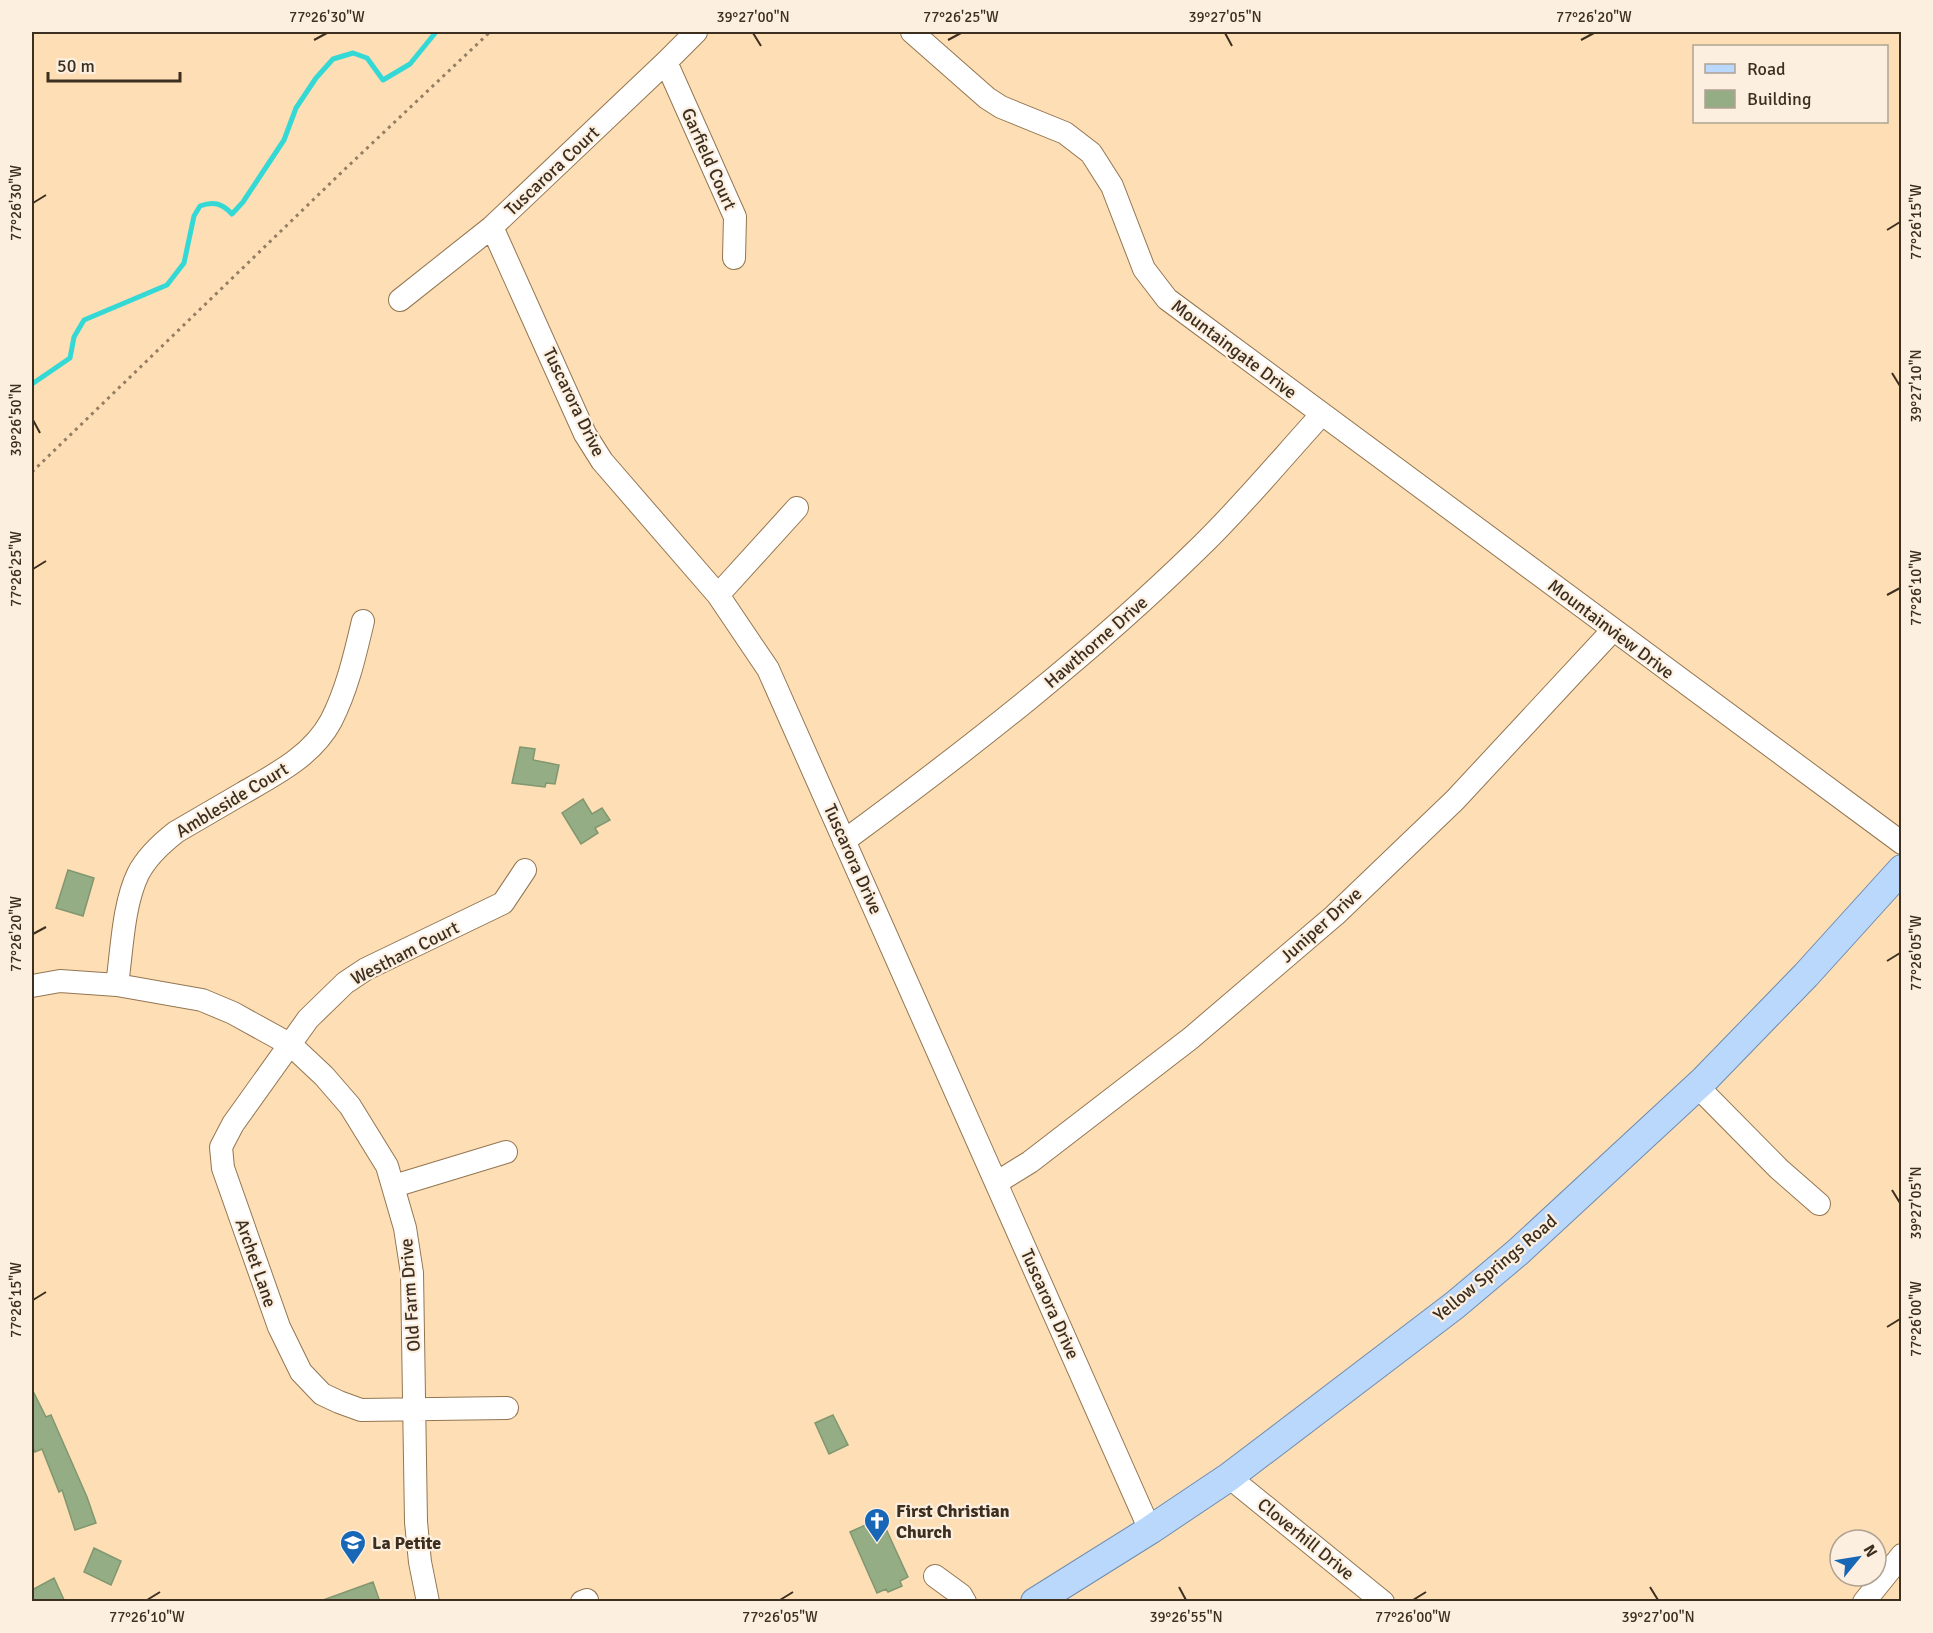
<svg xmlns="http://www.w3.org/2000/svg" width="1933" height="1633" font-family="Signika,sans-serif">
<rect width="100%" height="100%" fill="#fedeb5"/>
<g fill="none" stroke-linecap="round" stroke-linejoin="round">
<path stroke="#34d9d6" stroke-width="5" d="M32,384L70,358L74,337L84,320L167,285L184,263L194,216L200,206C213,201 222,203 232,214L243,202L284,140L296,108L316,78L333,59L353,53L367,58L383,80L410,64L436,32"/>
</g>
<path fill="#95ad84" stroke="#80976f" stroke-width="1.5" d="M520,747L535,749L533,760L559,765L555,784L546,783L545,787L512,783Z
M583,799L592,814L602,808L610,820L595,828L598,833L581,844L562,813Z
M68,870L94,878L83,916L56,908Z
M32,1389L46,1417L51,1415L87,1497L96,1523L75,1530L62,1490L59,1492L42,1449L35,1452L32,1445Z
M833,1415L848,1445L829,1454L815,1423Z
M881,1518L908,1577L900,1581L902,1586L888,1592L886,1589L877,1593L850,1532Z
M94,1548L121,1561L111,1585L84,1572Z
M54,1578L65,1602H32V1590Z
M373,1582L380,1602H323V1600Z"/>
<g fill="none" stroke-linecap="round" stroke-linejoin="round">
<defs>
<path id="minor" d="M912,32L987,98L1001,107L1065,133L1091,153L1112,186L1144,269L1167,299L1902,843
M666,62L735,217L734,258
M492,227L585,434L602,461L718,595L768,669L1150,1530
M400,300L492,227L666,62L696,32
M718,595L797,508
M844,841C969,749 1091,654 1202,545C1244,504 1282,458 1322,414
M117,985C122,950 123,905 138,874C146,858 162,843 176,832C198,819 221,806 243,793C276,774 312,756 331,721C347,690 355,655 363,621
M32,986L60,981L117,985L202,1000L233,1013L291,1045L324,1076L350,1106L387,1166L405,1228L412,1273L416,1522L420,1562L428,1602
M1697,1086L1779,1169L1819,1204
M996,1183L1030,1162L1191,1038L1335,915L1455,800L1613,630
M394,1186L506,1152
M507,1408L361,1410L339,1402L322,1394L301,1372L279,1327L223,1168L221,1147L233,1124L308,1019L345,983L366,969L503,903L525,870
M1229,1477L1383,1602
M935,1576L961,1595L965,1602
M582,1602L587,1600
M1864,1602L1902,1555"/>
<path id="major" d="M1035,1602L1150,1530L1229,1477L1455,1305L1518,1252L1704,1080L1806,975L1902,869"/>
</defs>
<use href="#minor" stroke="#937651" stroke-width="24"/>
<use href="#major" stroke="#6f8cae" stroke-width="30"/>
<path stroke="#937e63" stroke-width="3" stroke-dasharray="3 4.5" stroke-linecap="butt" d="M32,472L345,169L490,32"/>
<use href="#minor" stroke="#fff" stroke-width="22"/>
<use href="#major" stroke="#b9d8fc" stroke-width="28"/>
</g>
<path fill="none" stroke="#3c2f20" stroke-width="2" d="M753,33L761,46M1225,33L1232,46M314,40L327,33M948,40L961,33M1581,40L1594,33M33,203L46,195M1887,230L1900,222M1892,373L1900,386M33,420L40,433M33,569L46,561M1887,595L1900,588M33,934L46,927M1887,961L1900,953M1892,1190L1900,1203M33,1300L46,1292M1887,1327L1900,1319M1179,1587L1186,1600M1650,1587L1658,1600M147,1600L160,1592M780,1600L793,1592M1413,1600L1426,1592"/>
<defs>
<symbol id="church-pin" viewBox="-11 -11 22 30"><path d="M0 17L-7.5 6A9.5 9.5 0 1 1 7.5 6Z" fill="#1867b6" stroke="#fcefdf"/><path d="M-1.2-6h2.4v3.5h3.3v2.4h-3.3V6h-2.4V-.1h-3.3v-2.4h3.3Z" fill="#fff"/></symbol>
<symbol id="school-pin" viewBox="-11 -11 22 30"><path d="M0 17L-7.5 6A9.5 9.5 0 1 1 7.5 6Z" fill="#1867b6" stroke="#fcefdf"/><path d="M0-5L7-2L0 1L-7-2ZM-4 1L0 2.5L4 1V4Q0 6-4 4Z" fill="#fff"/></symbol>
</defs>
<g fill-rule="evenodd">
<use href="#church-pin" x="862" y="1506" width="30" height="40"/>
<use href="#school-pin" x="338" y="1528" width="30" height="40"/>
</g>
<g text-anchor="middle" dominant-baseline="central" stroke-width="4.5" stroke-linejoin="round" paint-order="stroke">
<g font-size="18" fill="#3c2f20" stroke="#fcefdf">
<text transform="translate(709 159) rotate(66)">Garfield Court</text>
<text transform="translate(552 171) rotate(-43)">Tuscarora Court</text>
<text transform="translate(1234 349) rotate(37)">Mountaingate Drive</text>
<text transform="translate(574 402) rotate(64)">Tuscarora Drive</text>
<text transform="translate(1611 629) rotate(37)">Mountainview Drive</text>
<text transform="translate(1096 642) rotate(-41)">Hawthorne Drive</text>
<text transform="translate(232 800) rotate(-31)">Ambleside Court</text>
<text transform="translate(853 859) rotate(66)">Tuscarora Drive</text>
<text transform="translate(1321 925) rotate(-42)">Juniper Drive</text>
<text transform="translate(405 953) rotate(-27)">Westham Court</text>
<text transform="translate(256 1263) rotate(71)">Archet Lane</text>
<text transform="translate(1495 1268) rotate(-40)">Yellow Springs Road</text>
<text transform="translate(410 1295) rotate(-94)">Old Farm Drive</text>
<text transform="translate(1050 1304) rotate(66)">Tuscarora Drive</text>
<text transform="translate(1306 1539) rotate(39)">Cloverhill Drive</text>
</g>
<g font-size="18" font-weight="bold" fill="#3c2f20" stroke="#fcefdf" text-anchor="start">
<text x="896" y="1511">First Christian<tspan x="896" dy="21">Church</tspan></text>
<text x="372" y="1543">La Petite</text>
</g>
</g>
<rect width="1933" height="1633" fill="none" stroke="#fcefdf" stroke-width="66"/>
<rect x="1693" y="45" width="195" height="78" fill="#fcefdf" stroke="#afa293" stroke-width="1.5"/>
<rect x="1705" y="64" width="30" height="9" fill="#b9d8fc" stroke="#afa293" stroke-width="1.5"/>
<text x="1747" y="75" font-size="18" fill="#3c2f20">Road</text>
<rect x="1705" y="90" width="30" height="18" fill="#95ad84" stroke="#afa293" stroke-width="1.5"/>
<text x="1747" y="105" font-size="18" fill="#3c2f20">Building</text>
<g transform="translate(1858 1558) rotate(60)"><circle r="28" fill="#fcefdf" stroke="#afa293" stroke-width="1.5"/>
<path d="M0-4.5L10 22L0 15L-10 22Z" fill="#1867b6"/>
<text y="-9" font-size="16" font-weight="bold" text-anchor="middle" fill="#3c2f20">N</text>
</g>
<path d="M48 72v9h132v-9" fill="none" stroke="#3c2f20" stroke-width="3"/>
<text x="57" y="72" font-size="18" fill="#3c2f20" stroke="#fcefdf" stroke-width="4.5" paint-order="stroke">50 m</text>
<rect x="33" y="33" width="1867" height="1567" fill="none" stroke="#3c2f20" stroke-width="2"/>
<g font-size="15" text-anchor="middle" fill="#3c2f20">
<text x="327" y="22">77°26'30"W</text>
<text x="753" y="22">39°27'00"N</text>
<text x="961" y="22">77°26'25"W</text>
<text x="1225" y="22">39°27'05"N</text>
<text x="1594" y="22">77°26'20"W</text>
<text transform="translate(16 203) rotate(-90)" y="5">77°26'30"W</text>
<text transform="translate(1916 222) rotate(-90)" y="5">77°26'15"W</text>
<text transform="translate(1916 386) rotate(-90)" y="5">39°27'10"N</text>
<text transform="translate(16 420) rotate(-90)" y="5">39°26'50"N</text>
<text transform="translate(16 569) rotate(-90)" y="5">77°26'25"W</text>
<text transform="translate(1916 588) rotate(-90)" y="5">77°26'10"W</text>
<text transform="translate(16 934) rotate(-90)" y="5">77°26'20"W</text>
<text transform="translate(1916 953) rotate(-90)" y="5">77°26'05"W</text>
<text transform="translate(1916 1203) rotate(-90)" y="5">39°27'05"N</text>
<text transform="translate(16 1300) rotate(-90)" y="5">77°26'15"W</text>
<text transform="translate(1916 1319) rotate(-90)" y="5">77°26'00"W</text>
<text x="147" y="1622">77°26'10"W</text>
<text x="780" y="1622">77°26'05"W</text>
<text x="1186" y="1622">39°26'55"N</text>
<text x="1413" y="1622">77°26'00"W</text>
<text x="1658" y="1622">39°27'00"N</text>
</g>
</svg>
